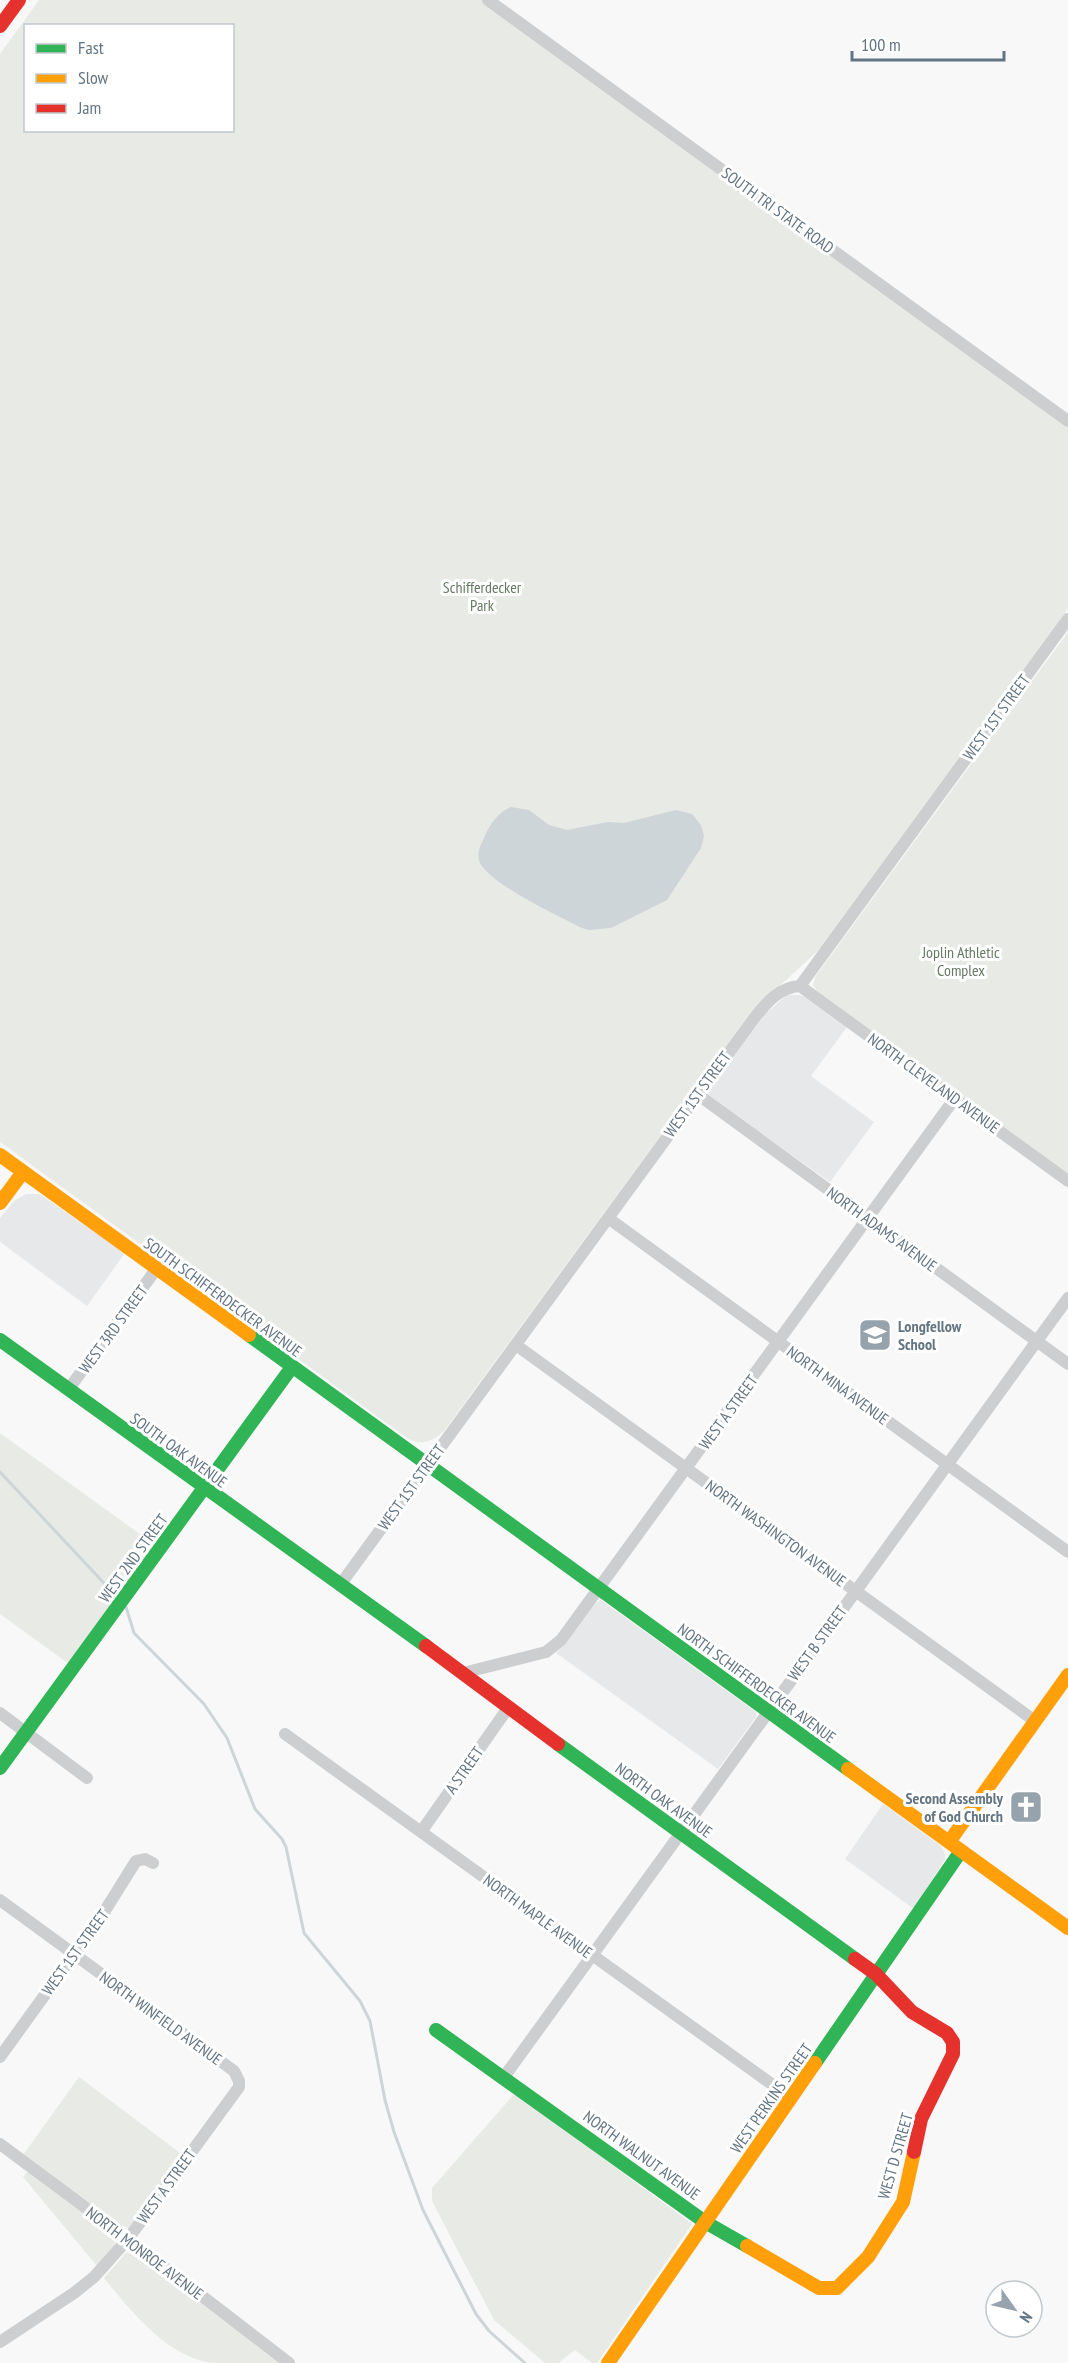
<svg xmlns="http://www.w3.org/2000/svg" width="1068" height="2363" font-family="'PT Sans Narrow',sans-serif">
<rect width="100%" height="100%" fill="#f8f8f8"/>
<path fill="#e7e8e9" d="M787,995H799L805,997L847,1027L811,1076L874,1122L830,1182L710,1098L708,1095L710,1086L765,1014Z
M26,1194H39L125,1253L87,1306L0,1242V1218L15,1200Z
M601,1600L756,1712V1717L718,1769L556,1653L566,1643L595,1603Z
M883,1804L941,1846L945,1854V1859L914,1909L845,1859Z"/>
<path fill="#e7eae5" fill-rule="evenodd" d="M39,0H482L1068,425V608L1046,643L821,948L751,1012L444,1431C432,1442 421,1446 407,1438L0,1142V54ZM26,26H232V130H26Z
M1068,632V1174L817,991L813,985L815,977Z
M0,1433L155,1545L69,1664L0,1614Z
M79,2077L184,2156L129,2228L120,2225L23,2155Z
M515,2093L692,2224L597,2363H592L575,2350L558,2363H545L494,2320L432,2201V2188Z
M29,2169L115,2239L114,2248L97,2266L23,2177Z
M130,2251L134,2253L283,2363C260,2363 235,2363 212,2363C166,2356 132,2312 104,2278L126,2253Z"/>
<path fill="#cdd5d8" d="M511,807L529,810L549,825L567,830L608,822L624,823L676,810L692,814L701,825L704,836L701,848L667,900L611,928L589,930L582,928C561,917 483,881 479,860C477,852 481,844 484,838C489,825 498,812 511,807Z"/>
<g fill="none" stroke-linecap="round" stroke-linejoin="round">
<path stroke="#cdd5d8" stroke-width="3" d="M0,1472L116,1596
M126,1607L134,1633L204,1704L227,1738L255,1809L282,1839L286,1847L304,1933L360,2001L370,2021L385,2100L394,2132L423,2210L476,2314L489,2331L525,2363"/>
<path stroke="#cdcecf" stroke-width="12" d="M488,0L1068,421
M800,986L1068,1181
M697,1094L1068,1364
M608,1218L1068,1552
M516,1345L1035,1721
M68,1390L157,1268
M340,1585L755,1017C767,1002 780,987 800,986L1068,619
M463,1673L546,1652L561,1640L955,1098
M0,1713L87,1778
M285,1734L791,2098
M421,1832L508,1708
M0,1900L234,2071L239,2081V2087L128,2239L94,2277L74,2293L0,2342
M0,2057L101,1917L136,1861L145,1859L153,1863
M504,2077L1068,1298
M0,2144L128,2239L289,2363"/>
<path stroke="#30b455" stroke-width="14" d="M249,1335L848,1769
M0,1340L426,1646
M558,1744L855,1959
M0,1768L292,1367
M436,2030L705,2222L747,2246
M815,2063L961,1851"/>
<path stroke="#ff9f0a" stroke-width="14" d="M0,1155L249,1335
M0,1203L23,1172
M848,1769L1068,1928
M949,1842L1068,1675
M747,2246L819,2288H837L868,2257L903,2202L914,2152
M608,2363L815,2063"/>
<path stroke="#e5322d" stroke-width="14" d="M0,26L19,0
M426,1646L558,1744
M855,1959L876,1974L912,2012L947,2033L953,2042V2054L921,2119L914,2152"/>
</g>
<defs>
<symbol id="school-square" viewBox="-11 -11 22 22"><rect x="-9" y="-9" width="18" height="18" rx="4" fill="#97a3ac" stroke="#fff"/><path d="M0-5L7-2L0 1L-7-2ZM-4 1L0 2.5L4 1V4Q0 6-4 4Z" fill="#fff"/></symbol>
<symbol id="church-square" viewBox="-11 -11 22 22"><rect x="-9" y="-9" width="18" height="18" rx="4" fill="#97a3ac" stroke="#fff"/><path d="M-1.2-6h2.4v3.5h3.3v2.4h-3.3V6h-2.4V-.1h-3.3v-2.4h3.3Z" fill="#fff"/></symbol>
</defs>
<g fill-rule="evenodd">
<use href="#school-square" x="856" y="1316" width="38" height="38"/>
<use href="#church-square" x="1007" y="1788" width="38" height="38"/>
</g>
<g text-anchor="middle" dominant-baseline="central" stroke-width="6" stroke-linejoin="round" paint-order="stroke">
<g font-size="16" fill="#637583" stroke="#fff">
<text transform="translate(778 210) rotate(36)">SOUTH TRI STATE ROAD</text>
<text transform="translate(996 717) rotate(-54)">WEST 1ST STREET</text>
<text transform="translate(934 1083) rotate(36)">NORTH CLEVELAND AVENUE</text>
<text transform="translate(697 1094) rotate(-54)">WEST 1ST STREET</text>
<text transform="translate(882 1229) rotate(36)">NORTH ADAMS AVENUE</text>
<text transform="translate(223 1297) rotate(36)">SOUTH SCHIFFERDECKER AVENUE</text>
<text transform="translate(113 1329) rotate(-54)">WEST 3RD STREET</text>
<text transform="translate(838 1385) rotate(36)">NORTH MINA AVENUE</text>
<text transform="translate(728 1412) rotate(-54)">WEST A STREET</text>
<text transform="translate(179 1450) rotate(36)">SOUTH OAK AVENUE</text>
<text transform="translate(411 1487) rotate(-54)">WEST 1ST STREET</text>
<text transform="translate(776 1533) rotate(36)">NORTH WASHINGTON AVENUE</text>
<text transform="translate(133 1558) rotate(-54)">WEST 2ND STREET</text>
<text transform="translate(817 1643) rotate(-54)">WEST B STREET</text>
<text transform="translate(757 1683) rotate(36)">NORTH SCHIFFERDECKER AVENUE</text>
<text transform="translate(464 1770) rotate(-55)">A STREET</text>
<text transform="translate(664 1800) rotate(36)">NORTH OAK AVENUE</text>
<text transform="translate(538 1916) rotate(36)">NORTH MAPLE AVENUE</text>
<text transform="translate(75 1952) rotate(-54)">WEST 1ST STREET</text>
<text transform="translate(161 2018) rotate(36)">NORTH WINFIELD AVENUE</text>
<text transform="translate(771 2098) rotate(-55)">WEST PERKINS STREET</text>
<text transform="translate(642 2155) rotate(36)">NORTH WALNUT AVENUE</text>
<text transform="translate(895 2156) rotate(-74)">WEST D STREET</text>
<text transform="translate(166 2186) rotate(-54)">WEST A STREET</text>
<text transform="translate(145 2253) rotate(37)">NORTH MONROE AVENUE</text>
</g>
<g font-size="16" fill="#667a63" stroke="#fff">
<text x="482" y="587">Schifferdecker<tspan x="482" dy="18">Park</tspan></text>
<text x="961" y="952">Joplin Athletic<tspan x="961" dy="18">Complex</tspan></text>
</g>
<g font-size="16" font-weight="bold" fill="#637583" stroke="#fff" text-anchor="start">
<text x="898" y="1326">Longfellow<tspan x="898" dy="18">School</tspan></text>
<text x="1003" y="1798" text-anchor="end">Second Assembly<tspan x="1003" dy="18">of God Church</tspan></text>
</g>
</g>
<rect x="24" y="24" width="210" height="108" fill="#ffffff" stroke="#c1c8cd" stroke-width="1.5"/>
<rect x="36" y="44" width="30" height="9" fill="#30b455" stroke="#c1c8cd" stroke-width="1.5"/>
<text x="78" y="54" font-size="18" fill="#637583">Fast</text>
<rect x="36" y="74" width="30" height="9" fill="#ff9f0a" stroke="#c1c8cd" stroke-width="1.5"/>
<text x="78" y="84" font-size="18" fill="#637583">Slow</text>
<rect x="36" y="104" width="30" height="9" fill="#e5322d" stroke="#c1c8cd" stroke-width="1.5"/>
<text x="78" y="114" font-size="18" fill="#637583">Jam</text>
<g transform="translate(1014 2309) rotate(124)"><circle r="28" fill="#ffffff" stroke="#c1c8cd" stroke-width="1.5"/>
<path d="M0-4.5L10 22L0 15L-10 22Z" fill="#97a3ac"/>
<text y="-9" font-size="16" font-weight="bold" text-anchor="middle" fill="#637583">N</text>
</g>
<path d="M852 51v9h152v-9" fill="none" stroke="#637583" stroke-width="3"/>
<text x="861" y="51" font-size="18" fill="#637583" stroke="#ffffff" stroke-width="4.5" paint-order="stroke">100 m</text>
</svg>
